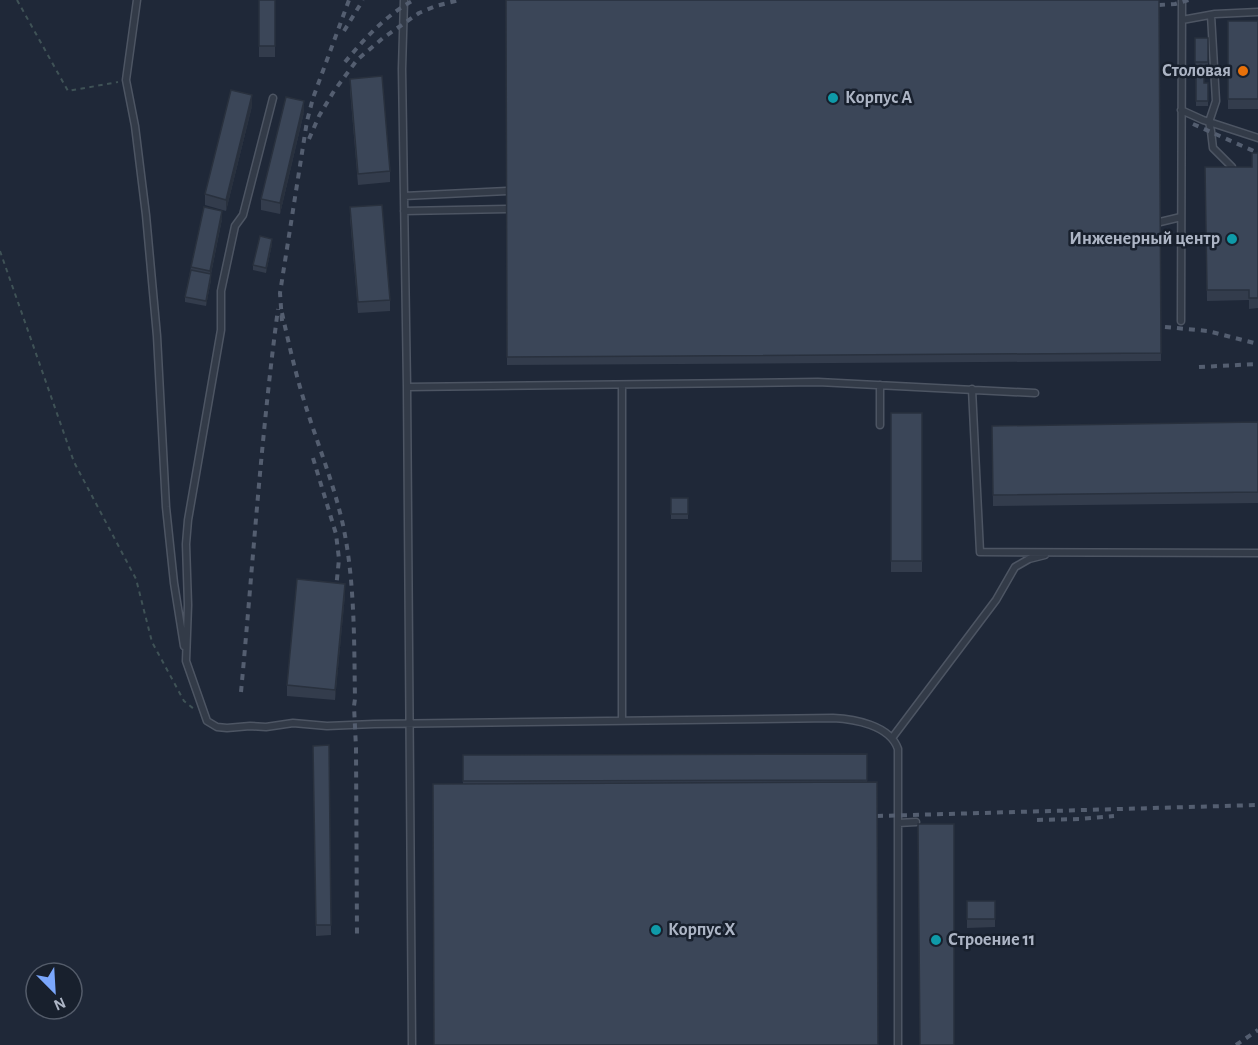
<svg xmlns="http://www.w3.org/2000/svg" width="1258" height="1045" font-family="'Alegreya Sans',sans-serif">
<rect width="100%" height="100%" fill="#1f2838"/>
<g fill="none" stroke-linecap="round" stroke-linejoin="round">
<defs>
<path id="service" d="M137,0L126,80L135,126L146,215L157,336L166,507L174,583L184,646
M404,0L402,69L407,387L412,1045
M1211,15L1216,101L1209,122L1211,131L1213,148L1232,167
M1182,20L1215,14L1258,12
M273,98L243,215L235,226L221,291V330L188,520L186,544L188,605L186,661L207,721L217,727L227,728L250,726L266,727L293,723L327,726L374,724L833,718C854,719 890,725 898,749V1045
M1181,110L1203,120L1258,138
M404,196L507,191
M404,211L507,209
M1160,222L1181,217
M1181,321L1182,0
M622,385V721
M407,387L818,382L1035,393
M972,389L980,552L1258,553
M880,425V385
M892,738L996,600L1015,567L1029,559L1045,555
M898,823L916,822"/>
</defs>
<use href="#service" stroke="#4d5563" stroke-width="9"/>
<path stroke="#3f5256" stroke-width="2" stroke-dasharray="4.5 4.5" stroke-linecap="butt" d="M17,0L68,91L118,82
M0,251L74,462L136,579L152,642L184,701L194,709"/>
<use href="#service" stroke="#333b48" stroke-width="6"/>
<path stroke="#545e70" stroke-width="4" stroke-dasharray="6 6" stroke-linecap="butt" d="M1159,5L1175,4L1189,0
M344,31L363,0
M345,62C365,38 386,15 414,0
M1193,124L1258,153
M309,139L319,116L334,91L357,60L383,38L419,13L436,6L459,0
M282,313C288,340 294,367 302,394C315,438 333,480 343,525C355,582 354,641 355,699L354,706L356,748L357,937
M282,321L280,293L307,121L313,98L349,0
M1165,327L1208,331L1258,344
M1199,367L1258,364
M313,458L336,534L339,559L336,589
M241,692C253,564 261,436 278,309
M877,816L1258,805
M1037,820L1079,819L1114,816
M1236,1045L1258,1030"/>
</g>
<path fill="#333c4c" d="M259,0H275V57H259Z
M506,0H1159L1161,361L507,365Z
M1228,21H1258V109H1228Z
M1195,38H1208V68H1204V83H1208V106H1196Z
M350,79L390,171V182L358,185L350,90Z
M252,106L226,211L205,205V194Z
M304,112L280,214L261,210V199Z
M1258,153V308L1249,309V300L1207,301L1205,167H1252Z
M350,207L390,300V311L358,313L350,218Z
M222,219L211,274V280L206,306L185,302V297L191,267Z
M272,244L266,273L253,270V265Z
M891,413H922V572H891Z
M1258,422V503L993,506L992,426Z
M671,498H688V519H671Z
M345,595L335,700L287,696V685Z
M329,745L331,935L316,936L313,746Z
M867,754V782L463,784V755Z
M967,901H995V927L967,928Z"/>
<path fill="#29313e" d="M252,95V106L226,211V200Z
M304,101V112L280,214V203Z
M222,211V219L210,279V271Z
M272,239V244L266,273V268Z
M211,274V280L206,306V301Z
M345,584V595L335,700V690Z"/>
<path fill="#3b4658" stroke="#29313e" stroke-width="1.5" d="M259,0H275V46H259Z
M506,0H1159L1161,353L507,357Z
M1228,21H1258V99H1228Z
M1195,38H1208V62H1195Z
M1196,66H1204V83H1208V101H1196Z
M382,76L390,171L358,174L350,79Z
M231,90L252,95L226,200L205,194Z
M286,97L304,101L280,203L261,199Z
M1252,153H1258V298H1249V290H1207L1205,167H1252Z
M382,205L390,300L358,302L350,207Z
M204,207L222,211L210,271L191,267Z
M260,236L272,239L266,268L253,265Z
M191,270L211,274L206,301L185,297Z
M891,413H922V561H891Z
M1258,422V492L993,495L992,426Z
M671,498H688V514H671Z
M297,579L345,584L335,690L287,685Z
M329,745L331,925H316L313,746Z
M867,754V780L463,781V755Z
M877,782L878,1045H434L433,784Z
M918,824H954V1045H920Z
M967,901H995V919H967Z"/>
<circle fill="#e8710a" stroke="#18202d" stroke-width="2" cx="1243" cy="71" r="6"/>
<g fill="#0f9aa8" stroke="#18202d" stroke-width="2">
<circle cx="833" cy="98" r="6"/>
<circle cx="1232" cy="239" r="6"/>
<circle cx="656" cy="930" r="6"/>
<circle cx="936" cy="940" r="6"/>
</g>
<g text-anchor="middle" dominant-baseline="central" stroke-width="5" stroke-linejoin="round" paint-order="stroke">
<g font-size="18" font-weight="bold" fill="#adb5c5" stroke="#18202d" text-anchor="start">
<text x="1231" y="71" text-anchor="end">Столовая</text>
<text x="845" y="98">Корпус А</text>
<text x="1220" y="239" text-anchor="end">Инженерный центр</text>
<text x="668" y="930">Корпус Х</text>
<text x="948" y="940">Строение 11</text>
</g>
</g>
<g transform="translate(54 991) rotate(156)"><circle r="28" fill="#18202d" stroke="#545c6a" stroke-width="1.5"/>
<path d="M0-4.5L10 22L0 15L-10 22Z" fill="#7ba7fc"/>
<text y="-9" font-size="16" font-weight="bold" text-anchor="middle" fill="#adb5c5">N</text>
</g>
</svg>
